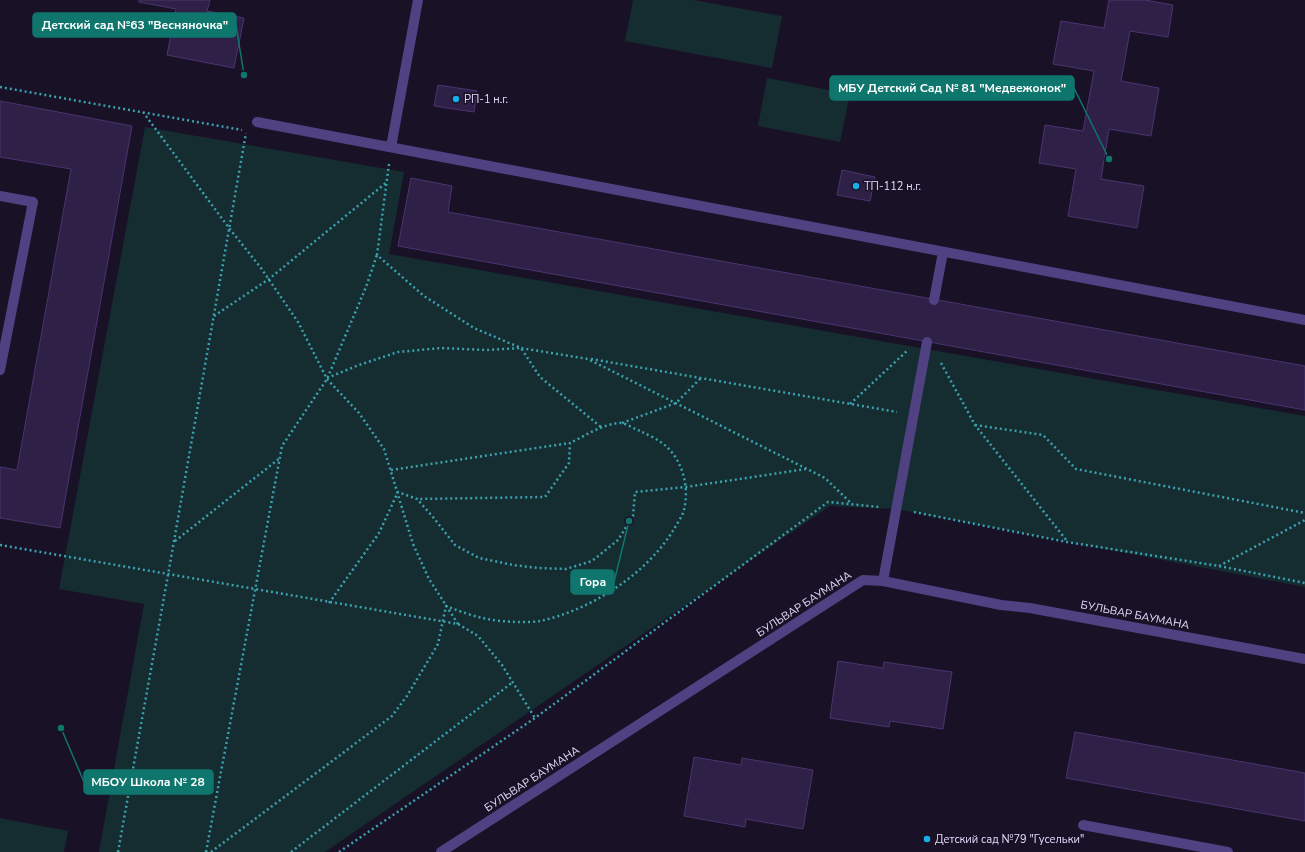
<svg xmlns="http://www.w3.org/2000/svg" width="1305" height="852" font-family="'Nunito Sans',sans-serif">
<rect width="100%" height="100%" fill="#191227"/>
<path fill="#152c30" d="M633,0H693L782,16L772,68L625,41Z
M767,78L850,94L840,142L758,126Z
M145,127L404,172L389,254L1305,416V587L896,509L830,506L325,852H99L144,604L59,589Z
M0,818L68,831L64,852H0Z"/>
<path fill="#2e2046" stroke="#4b3470" d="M139,0H210L207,11L244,18L234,68L167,55L176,9L139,2Z
M1109,0H1145L1173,5L1168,37L1130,31L1121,81L1159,88L1151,136L1109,129L1101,179L1144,186L1137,228L1068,216L1076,169L1039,163L1045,125L1083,131L1094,71L1053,64L1061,21L1104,28Z
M438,85L477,91L474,112L434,106Z
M0,101L132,126L60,528L0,518V467L17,470L71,169L0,157Z
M842,170L875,177L870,201L837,195Z
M411,178L452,186L448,212L1305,366V410L398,246Z
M838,661L883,668L884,662L952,672L943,729L890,721L889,727L830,718Z
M1075,732L1305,773V821L1066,778Z
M694,757L741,765L742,758L813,770L803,829L746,819L745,827L684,816Z"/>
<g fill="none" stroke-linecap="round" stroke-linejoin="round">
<path stroke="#3ba2b0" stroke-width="2.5" stroke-dasharray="2 3" stroke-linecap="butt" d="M0,87L242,130
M143,112L229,228L261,268L298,322L327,379L359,413L384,449L413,544L429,579L458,624
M389,164L377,255L424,296L474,328L521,348L588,359L825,478L852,504
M214,316L269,279L387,182
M591,359L897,412
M941,363L975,425L1067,541
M327,378L359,365L398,352L441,348L487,350L521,348L540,377L601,427
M850,404L908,350
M622,423L676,403L701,378
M975,425L1043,435L1076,469L1305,513
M391,470L570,443
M914,512L1067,542L1219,566L1305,583
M175,541L280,458
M0,545L458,624L478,636L502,665L535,718
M1219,566L1305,520
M329,603L379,533L398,492L417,499L433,517L455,545L479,558L513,565L538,568L566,569L592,561L618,540L633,516L635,492L686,487L806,469
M118,852L168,575L246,133
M206,852L282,446L327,379L366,287L377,255
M211,852L392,716L407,696L438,644L446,606C474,617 492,622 522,622C528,622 535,622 540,621C591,610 647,574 674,529C677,524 681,518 683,513C690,491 684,464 668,448C661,441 649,435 640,431C634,429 626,423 620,423C602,424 585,436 570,443L569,463L545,497L417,499
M291,852L513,682
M339,852L535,718L828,502L879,507"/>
<path stroke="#4f4182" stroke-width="10" d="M257,122L1305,320
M391,147L418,0
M0,196L33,202L0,370
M934,300L943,252
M883,581L927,342"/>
<path stroke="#4f4182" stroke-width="10" d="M1083,825L1228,852
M441,852L863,580L883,581L1001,605L1030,608L1305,659"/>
</g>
<g fill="#17afeb" stroke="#191227" stroke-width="1.5">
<circle cx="456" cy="99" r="4"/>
<circle cx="856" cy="186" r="4"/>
<circle cx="927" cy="839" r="4"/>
</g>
<g text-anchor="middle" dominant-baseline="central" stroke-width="3" stroke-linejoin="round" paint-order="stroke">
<g font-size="11" fill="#e5dbfc" stroke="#191227" text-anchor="start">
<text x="464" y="99">РП-1 н.г.</text>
<text x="864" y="186">ТП-112 н.г.</text>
<text x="935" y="839">Детский сад №79 "Гусельки"</text>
</g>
<g font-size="11" fill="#e5dbfc" stroke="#191227">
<text transform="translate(804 604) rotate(-33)">БУЛЬВАР БАУМАНА</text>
<text transform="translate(1135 615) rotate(11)">БУЛЬВАР БАУМАНА</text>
<text transform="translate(532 779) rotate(-33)">БУЛЬВАР БАУМАНА</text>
</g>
</g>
<path fill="none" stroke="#0f766e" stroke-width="1.5" d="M244 75L236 25M1109 159L1074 88M629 521L614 582M61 728L84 782"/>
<g fill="#0f766e" stroke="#191227" stroke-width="1.5">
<circle cx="244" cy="75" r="4"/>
<circle cx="1109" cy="159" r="4"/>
<circle cx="629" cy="521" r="4"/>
<circle cx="61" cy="728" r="4"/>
</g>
<g fill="#0f766e" stroke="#0f766e" stroke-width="1.5">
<rect x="33" y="13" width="203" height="24" rx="4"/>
<rect x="830" y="76" width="244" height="24" rx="4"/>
<rect x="571" y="570" width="43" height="24" rx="4"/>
<rect x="84" y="770" width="129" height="24" rx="4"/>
</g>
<g font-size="12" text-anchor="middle" font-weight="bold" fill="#fff">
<text x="135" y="29">Детский сад №63 "Весняночка"</text>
<text x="952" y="92">МБУ Детский Сад № 81 "Медвежонок"</text>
<text x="593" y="586">Гора</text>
<text x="148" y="786">МБОУ Школа № 28</text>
</g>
</svg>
